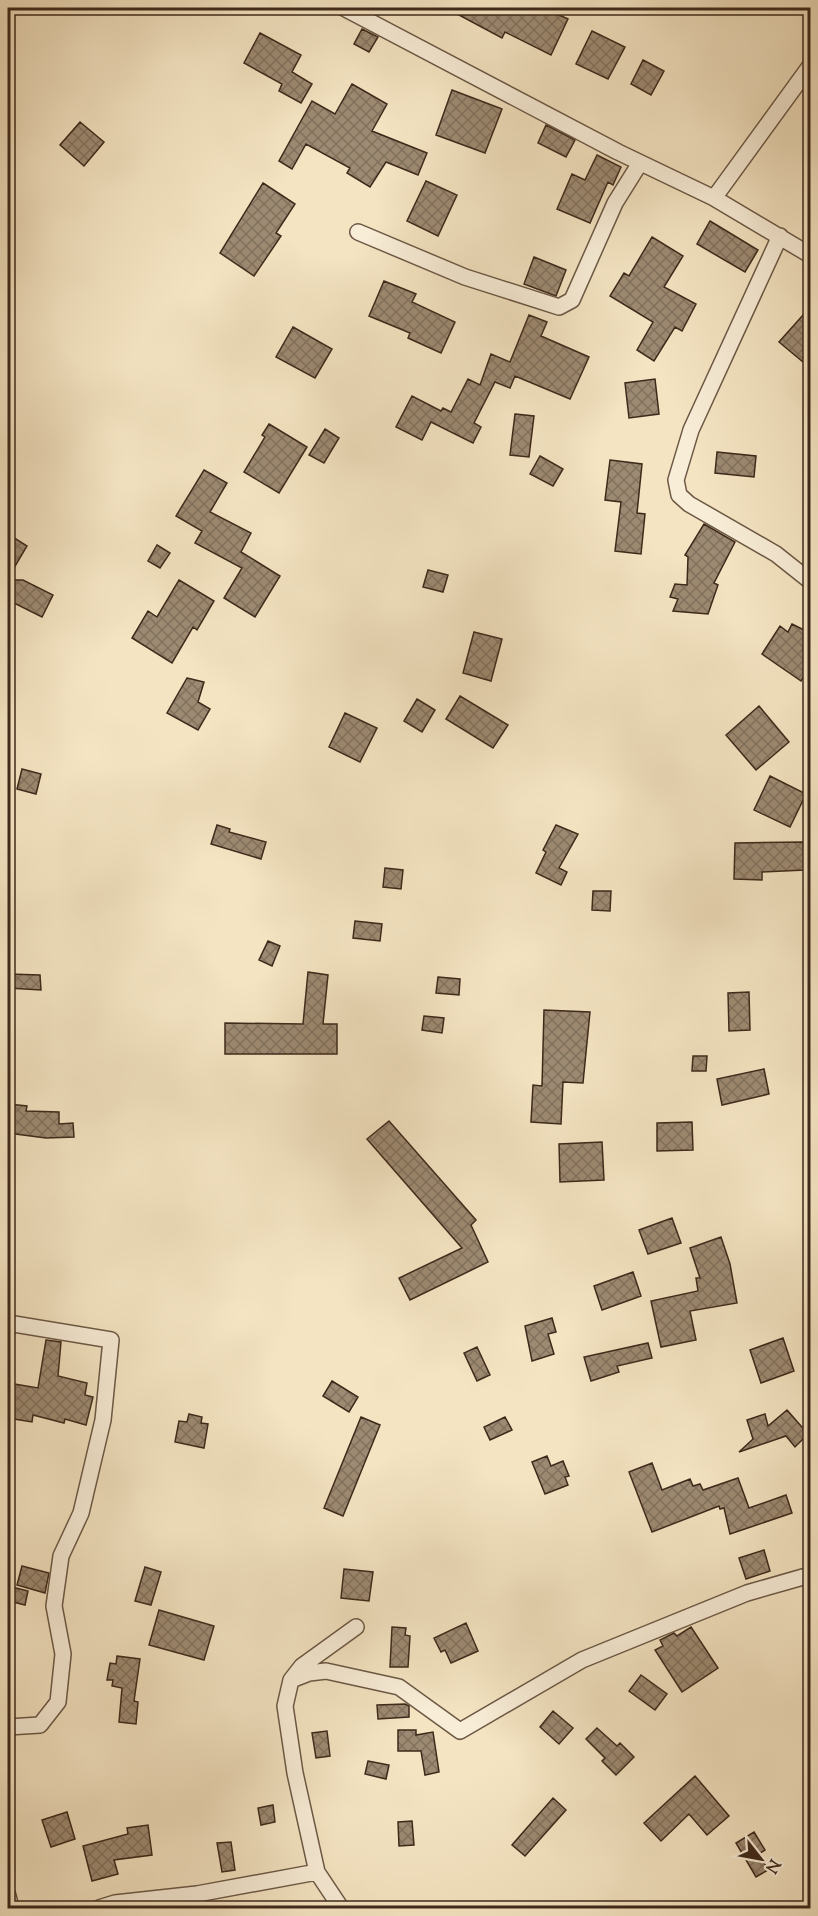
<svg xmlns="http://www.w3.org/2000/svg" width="818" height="1916" font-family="'Sorts Mill Goudy',serif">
<defs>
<pattern id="building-cross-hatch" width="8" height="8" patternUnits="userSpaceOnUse" patternTransform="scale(1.5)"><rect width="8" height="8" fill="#9d8a72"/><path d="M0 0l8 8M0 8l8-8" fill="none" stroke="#81715d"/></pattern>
</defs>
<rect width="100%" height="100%" fill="#f4e4c2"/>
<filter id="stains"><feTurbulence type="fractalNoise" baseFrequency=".00333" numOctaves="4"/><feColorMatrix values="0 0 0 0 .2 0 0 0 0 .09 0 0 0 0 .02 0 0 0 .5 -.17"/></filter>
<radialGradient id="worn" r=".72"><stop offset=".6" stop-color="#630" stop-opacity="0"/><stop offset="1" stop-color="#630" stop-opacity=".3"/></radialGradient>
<path fill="url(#building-cross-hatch)" stroke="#3e291b" stroke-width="1.5" d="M446,8H543L568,19L551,55L505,32L502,38Z
M362,29L378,37L369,52L354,44Z
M592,31L625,47L608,79L576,64Z
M260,33L301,55L292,72L312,84L301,103L279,91L282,84L244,63Z
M643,60L664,71L651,95L631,84Z
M352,84L387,104L372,131L427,153L418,175L386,162L370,187L347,173L350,168L306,144L292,169L279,161L312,101L335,114Z
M452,90L502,109L485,153L436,135Z
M80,122L104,142L84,166L60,145Z
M546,125L575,140L566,157L538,143Z
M597,155L621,167L613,185L608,182L590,223L557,209L572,174L585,180Z
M426,181L457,195L438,236L407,221Z
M263,183L295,204L276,233L281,236L254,276L220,253Z
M710,221L758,250L745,272L697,244Z
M652,237L683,256L664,287L696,304L682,331L675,327L654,361L637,350L653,322L610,296L624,273L629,276Z
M534,257L566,270L556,296L524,284Z
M384,281L416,294L412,302L455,322L441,353L408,338L410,333L369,316Z
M529,315L547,322L541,336L589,357L570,399L515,376L510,388L495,382L474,423L481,427L473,443L431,422L422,440L396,427L412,396L441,411L443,408L451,412L468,379L480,385L491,354L510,362Z
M803,315L810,322V354L803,362L779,342Z
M293,327L332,349L315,378L276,357Z
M655,379L659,414L629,418L625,383Z
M515,414L534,416L529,457L510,455Z
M269,424L307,447L279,493L244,472L265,437L262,435Z
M325,429L339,438L324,463L309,455Z
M717,452L756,456L754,477L715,473Z
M540,456L563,469L553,486L530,474Z
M610,460L642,464L637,513L645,514L641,554L615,551L621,502L605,500Z
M204,470L227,483L210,512L251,533L241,552L280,576L255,617L224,598L242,568L195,543L202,531L176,516Z
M704,524L735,542L714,583L718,585L708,614L673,611L678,599L670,597L675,584L687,585L688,557L685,555Z
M8,534L27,546L8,578Z
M157,545L170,553L160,568L148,561Z
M428,570L448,575L443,592L423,587Z
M8,580H23L53,595L42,617L8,600Z
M179,580L214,601L197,630L193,627L172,663L132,638L148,611L157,617Z
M792,624L810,633V665L801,681L762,654L780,626L788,632Z
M474,632L502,639L491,681L463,673Z
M187,678L204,682L198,702L210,709L198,730L167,713Z
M460,696L508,725L493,748L446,719Z
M417,699L435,710L422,732L404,721Z
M759,706L789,742L756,770L726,735Z
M345,713L377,728L360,762L329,747Z
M22,769L41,774L36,794L17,789Z
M770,776L806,794L790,827L754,810Z
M217,825L230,829L229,832L266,842L261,859L211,844Z
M556,825L578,834L559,868L567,872L561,885L536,873L546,852L543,850Z
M803,842L805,870L762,872V880L734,879L735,843Z
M385,868L403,870L401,889L383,887Z
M593,891H611L610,911L592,910Z
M355,921L382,924L380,941L353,938Z
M268,941L280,946L272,966L259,960Z
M308,972L328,975L323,1024H337V1054H225V1023L303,1024Z
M8,974L40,975L41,990L8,988Z
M438,977L460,979L459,995L436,993Z
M749,992L750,1030L729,1031L728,993Z
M544,1010L590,1012L583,1083L563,1082L561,1124L531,1122L533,1085L542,1086Z
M424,1016L444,1018L442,1033L422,1030Z
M693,1056H707L706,1071H692Z
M764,1069L769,1094L722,1105L717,1079Z
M8,1104L27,1106L26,1111L59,1112V1124L73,1123L74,1137L46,1138L8,1133Z
M389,1121L476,1220L471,1225L488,1262L410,1300L399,1278L462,1248L367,1139Z
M692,1122L693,1150L657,1151V1123Z
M602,1142L604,1180L560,1182L559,1144Z
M672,1218L681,1243L648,1254L639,1230Z
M721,1237L730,1264L737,1303L690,1311L696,1340L661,1347L651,1301L698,1291L696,1278H700L690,1248Z
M633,1272L641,1296L602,1310L594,1286Z
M552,1318L556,1332L548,1334L554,1354L532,1361L525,1326Z
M783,1338L794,1371L761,1383L750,1350Z
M46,1340L61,1342L58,1376L87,1383L85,1395L93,1397L86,1425L65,1419L64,1423L33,1415L32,1422L8,1418V1383L38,1388Z
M648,1343L652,1358L617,1366L619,1372L591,1381L584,1357Z
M477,1347L490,1375L477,1381L464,1353Z
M332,1381L358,1397L349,1412L323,1396Z
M787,1410L808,1434L795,1447L786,1436L739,1452L753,1439L747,1420L765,1414L768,1426Z
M189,1414L202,1417L201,1423L208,1424L204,1448L175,1442L179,1421L187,1422Z
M361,1417L380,1425L343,1516L324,1508Z
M505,1417L512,1430L490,1440L484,1427Z
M547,1456L551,1466L563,1461L569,1476L565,1477L568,1485L545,1494L532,1462Z
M652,1463L662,1490L690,1479L693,1486L700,1484L703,1490L738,1478L749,1508L786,1495L792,1513L730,1534L724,1508L720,1509L719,1506L652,1532L629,1472Z
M764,1550L770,1571L746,1579L739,1558Z
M22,1566L49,1573L45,1593L17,1585Z
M145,1567L161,1572L151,1605L135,1601Z
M344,1569L373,1572L369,1601L341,1598Z
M12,1587L28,1591L25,1605L9,1601Z
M159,1610L214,1626L204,1660L149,1645Z
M466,1623L478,1651L451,1663L445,1650L441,1652L434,1638Z
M392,1627L406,1628L405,1635L410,1636L408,1667H390Z
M691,1627L718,1668L682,1692L655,1650L663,1646L660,1640L674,1633L677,1636Z
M117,1656L140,1659L134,1701L138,1702L136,1724L119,1722L122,1688L112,1686L113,1680H107L110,1663L116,1664Z
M641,1675L667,1694L655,1710L629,1691Z
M405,1704L409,1706V1717L378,1719L377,1705Z
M553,1711L573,1728L559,1744L540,1727Z
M597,1728L617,1746L620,1743L634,1757L616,1775L602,1761L605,1758L586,1739Z
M398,1730H416V1735L433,1732L439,1772L425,1775L421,1751H398Z
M327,1731L330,1756L316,1758L312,1733Z
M368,1761L389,1765L386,1779L365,1774Z
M695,1776L729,1816L707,1835L689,1814L661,1841L644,1823Z
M553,1798L566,1810L525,1856L512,1845Z
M273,1805L275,1822L261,1825L258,1808Z
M67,1812L75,1839L51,1847L42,1820Z
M412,1821L414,1845L399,1846L398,1822Z
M148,1825L152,1855L114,1860L118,1874L92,1881L83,1846L128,1834L127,1828Z
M754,1832L765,1850L759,1854L768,1870L756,1877L736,1843Z
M231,1842L235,1870L222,1872L217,1843Z"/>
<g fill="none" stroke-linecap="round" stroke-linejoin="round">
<defs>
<path id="street" d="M344,8L618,152L714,198L810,255
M714,198L810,66
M358,232L465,277L559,307L572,300L615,203L640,163
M780,236L691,430L676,480L679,495L689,504L776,554L810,581
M8,1323L111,1340L103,1420L81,1513L61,1556L54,1606L63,1654L58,1702L40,1725L8,1727
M291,1680L309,1673L326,1671L399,1687L460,1731L582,1660L747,1593L810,1575
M8,1896L11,1908
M99,1908L115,1903L197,1894L317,1872
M341,1908L317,1872L295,1773L285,1706L291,1680L302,1666L356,1627"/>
</defs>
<use href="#street" stroke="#6c5845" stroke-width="18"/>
<use href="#street" stroke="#f8edd7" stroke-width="15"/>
</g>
<rect width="818" height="1916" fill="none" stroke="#f4e4c2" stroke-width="30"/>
<rect x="9" y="9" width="800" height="1898" fill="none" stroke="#3e291b" stroke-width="3"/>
<rect x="15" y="15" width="788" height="1886" fill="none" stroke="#3e291b" stroke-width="1.5"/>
<g transform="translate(761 1859) rotate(121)" stroke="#f8edd7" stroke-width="4.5" paint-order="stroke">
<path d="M0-4.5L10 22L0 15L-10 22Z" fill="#3e291b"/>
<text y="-9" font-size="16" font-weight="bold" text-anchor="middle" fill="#3e291b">N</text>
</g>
<rect width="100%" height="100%" filter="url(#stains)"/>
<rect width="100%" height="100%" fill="url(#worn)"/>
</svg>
